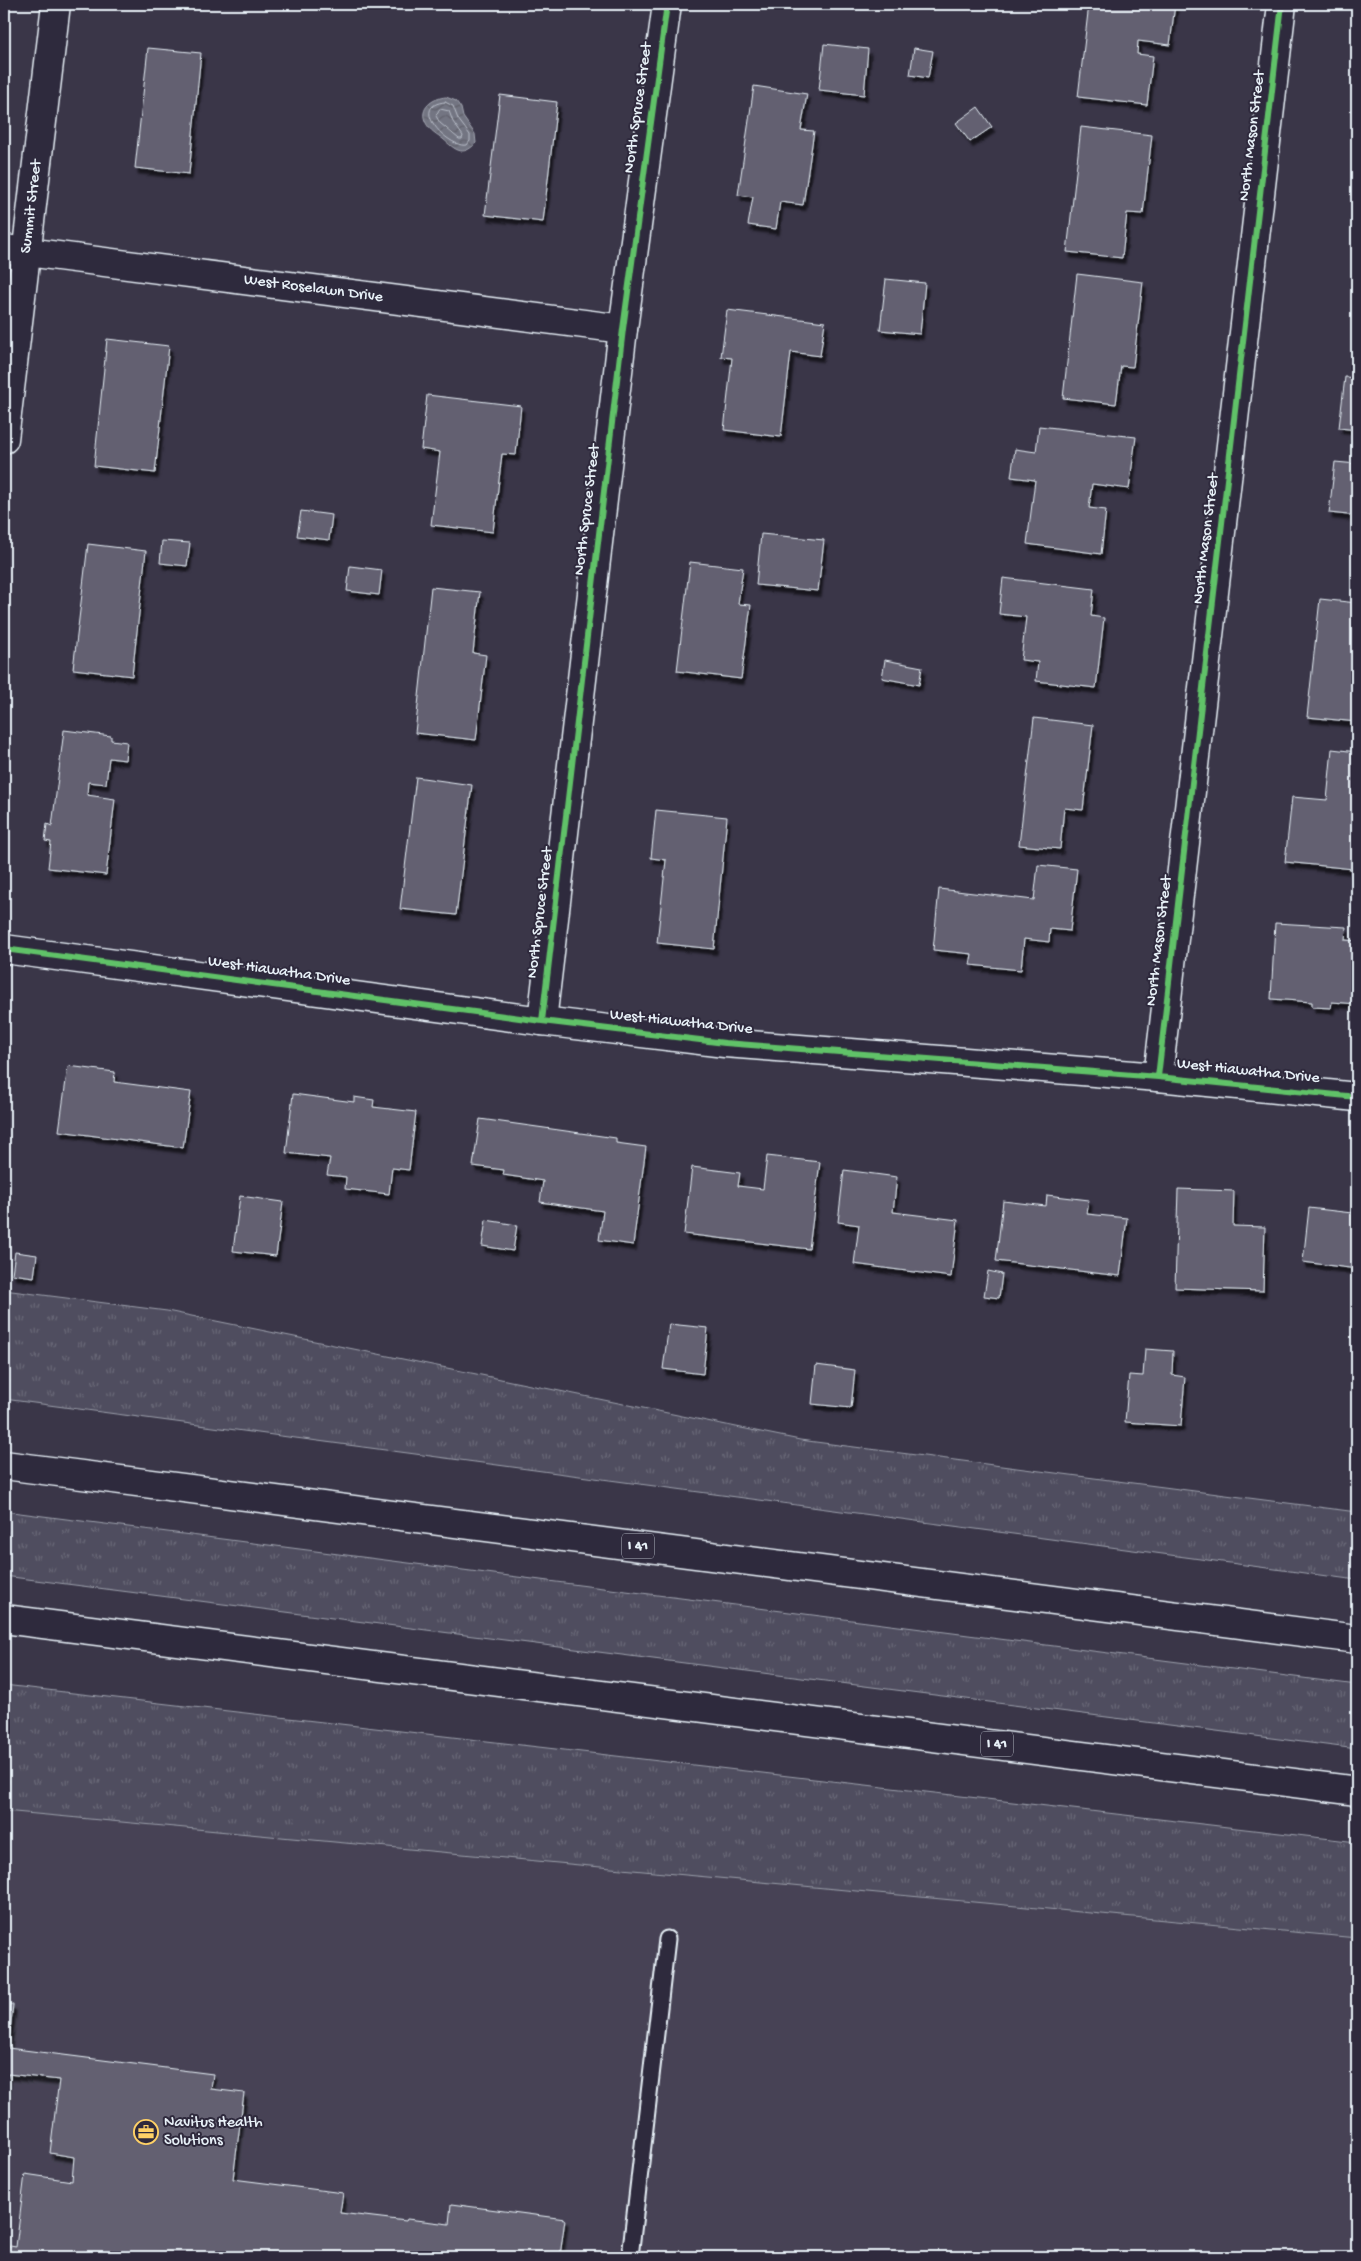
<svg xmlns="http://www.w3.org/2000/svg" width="1361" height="2261" font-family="'Gochi Hand',sans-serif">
<defs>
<pattern id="grass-tufts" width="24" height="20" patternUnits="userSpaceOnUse" patternTransform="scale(1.25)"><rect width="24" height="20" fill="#504e5f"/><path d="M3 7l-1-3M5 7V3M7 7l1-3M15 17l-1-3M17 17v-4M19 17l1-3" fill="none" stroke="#696877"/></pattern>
<pattern id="water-waves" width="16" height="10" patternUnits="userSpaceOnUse" patternTransform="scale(1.25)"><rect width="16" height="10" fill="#737482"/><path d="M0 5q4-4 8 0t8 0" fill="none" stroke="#5f6069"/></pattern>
<filter id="shadow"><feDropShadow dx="3" dy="5.5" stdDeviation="1" flood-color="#0009"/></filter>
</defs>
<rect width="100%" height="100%" fill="#3a3648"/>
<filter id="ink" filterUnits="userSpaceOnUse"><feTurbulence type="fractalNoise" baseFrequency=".02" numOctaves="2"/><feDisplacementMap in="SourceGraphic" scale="10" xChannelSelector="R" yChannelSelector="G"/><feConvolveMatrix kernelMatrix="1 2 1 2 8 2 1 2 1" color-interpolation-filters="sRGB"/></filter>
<g filter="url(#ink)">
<path fill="#464354" d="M4,1811L1357,1938V2257H4Z"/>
<path fill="url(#grass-tufts)" stroke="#9ca0ac" d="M4,1290L167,1311L800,1440L1357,1512V1580L4,1399Z
M4,1511L1357,1685V1749L4,1576Z
M4,1685L1357,1842V1938L4,1811Z"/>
<path fill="url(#water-waves)" stroke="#a2a6b1" d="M446,97L456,101L461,108L463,117L475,134L476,143C462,158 455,149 443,139C437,134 430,131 426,123C418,108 433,98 446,97Z"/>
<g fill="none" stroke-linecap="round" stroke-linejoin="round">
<path stroke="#b9bfc9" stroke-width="1" d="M445,102L453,106L458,119L470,135V141L467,145C449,149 407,105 445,102Z
M440,109L449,111L453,122L463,136L462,139H459L440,123L436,116Z"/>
</g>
<path fill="#636171" stroke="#e8f1f8" filter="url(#shadow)" d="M1089,4H1175L1170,45L1138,41L1137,54L1153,56L1147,105L1078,97Z
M824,44L868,49L864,95L819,90Z
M148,48L201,53L189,174L135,168Z
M914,48L933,51L928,78L910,75Z
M754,86L807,94L801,130L814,131L803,205L780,202L776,229L748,225L753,197L738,195Z
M500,95L557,102L543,222L485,215Z
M978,107L992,127L970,142L956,123Z
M1081,127L1152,135L1143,214L1127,213L1122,258L1067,252Z
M1077,274L1143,282L1133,367L1121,366L1116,404L1063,398Z
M886,279L925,283L920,334L880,330Z
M727,310L825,322L820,356L791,352L781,437L724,430L732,358L721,357Z
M107,339L169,346L155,473L94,466Z
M1345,377L1357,378V430L1339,428Z
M427,395L521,406L516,455L502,454L493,532L431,525L440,452L421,449Z
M1039,426L1136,437L1129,489L1092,484L1089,508L1106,510L1101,554L1027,544L1035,480L1011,477L1015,449L1036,452Z
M1335,462L1357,464V516L1329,513Z
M301,511L332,515L329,540L297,536Z
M761,534L824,540L818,591L756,585Z
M162,541L190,543L187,566L160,563Z
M88,544L146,551L132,676L73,669Z
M690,562L743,568L738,604L751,605L741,679L677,671Z
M350,566L382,570L379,595L347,591Z
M1003,578L1094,589L1091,616L1104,618L1096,688L1036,681L1038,662L1021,660L1026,617L999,614Z
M431,587L480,592L473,653L486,655L476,740L415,733Z
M1320,599L1357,603V722L1307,717Z
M885,660L922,667L919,685L882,678Z
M1034,718L1093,725L1083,810L1064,808L1060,849L1019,845Z
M64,730L111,736V740L127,742L125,760L109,758L106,784L88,782L87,795L115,799L106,875L48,868L51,842L45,841L47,824L52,826Z
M1332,749L1357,752V852H1355L1353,869L1285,862L1292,797L1327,800Z
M416,777L472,785L456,915L400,909Z
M656,810L727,817L714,949L657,943L666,860L651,858Z
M1038,865L1077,869L1070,931L1050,929L1049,942L1024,939L1021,970L970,965L972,954L933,950L939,889L1034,900Z
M1275,923L1346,927L1345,940L1357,941V1004L1332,1002L1331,1008L1312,1007V1002L1271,999Z
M68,1066L115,1072L114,1082L191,1092L183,1148L59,1131Z
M293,1094L354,1102V1097L374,1100L373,1107L416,1112L409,1170L392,1168L389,1194L345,1189L346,1177L327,1175L330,1158L286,1153Z
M480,1119L616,1138V1143L646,1147L633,1245L599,1240L603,1211L540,1202L543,1181L503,1175L504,1170L473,1166Z
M767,1156L820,1162L809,1249L684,1234L692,1167L740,1173L738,1186L763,1189Z
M844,1170L897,1177L893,1212L958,1220L951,1277L854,1264L859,1225L838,1222Z
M1178,1189L1234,1191L1233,1226L1265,1227L1263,1291L1175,1288Z
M1047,1195L1089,1200L1087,1214L1127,1218L1120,1276L996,1261L1003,1201L1046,1206Z
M240,1196L283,1202L276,1256L233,1251Z
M1309,1208L1352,1213L1353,1208L1357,1209V1269L1303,1262Z
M486,1220L517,1225L513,1251L482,1246Z
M15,1252L37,1255L34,1277L12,1274Z
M988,1271L1002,1274L999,1298L984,1296Z
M669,1324L708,1328L703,1374L663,1369Z
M1145,1349L1173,1351L1172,1375L1185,1377L1181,1426L1125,1422L1129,1375L1143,1376Z
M816,1365L855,1370L851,1408L812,1404Z
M4,2004L13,2005L8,2048L213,2074L211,2089L244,2093L233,2179L343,2193L340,2213L406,2221L407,2219L449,2224L451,2204L565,2219L560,2256L537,2253L536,2257H4V2245L16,2247L25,2174L72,2181L74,2157L50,2153L59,2080L8,2074L4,2110Z"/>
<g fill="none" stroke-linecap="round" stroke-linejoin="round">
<defs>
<path id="service" d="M630,2257L667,1939"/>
<g id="minor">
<path id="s1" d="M4,249L623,329"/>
<path id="s2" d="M4,439L56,4"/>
<path d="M4,949L542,1021L725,1043L1158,1077L1357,1097"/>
<path d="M542,1021L623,329L667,4"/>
<path d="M1158,1077L1282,4"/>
</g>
<path id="motorway" d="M4,1465L1357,1639
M4,1619L1357,1791"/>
</defs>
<use href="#service" stroke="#e8f1f8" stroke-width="19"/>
<use href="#minor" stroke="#e8f1f8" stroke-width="31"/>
<use href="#motorway" stroke="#e8f1f8" stroke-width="31"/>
<use href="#service" stroke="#2f2a3d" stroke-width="15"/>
<use href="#minor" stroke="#2f2a3d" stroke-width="28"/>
<use href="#motorway" stroke="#2f2a3d" stroke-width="28"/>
<defs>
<path id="cycleway" d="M4,949L542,1021L725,1043L1158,1077L1357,1097
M542,1021L623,329L667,4
M1158,1077L1282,4"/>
</defs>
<use href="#cycleway" stroke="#2f2a3d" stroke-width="9"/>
<use href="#cycleway" stroke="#61c268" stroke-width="6"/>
</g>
</g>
<defs>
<symbol id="office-ring" viewBox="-11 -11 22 22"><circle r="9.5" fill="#2f2a3d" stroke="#ffd166" stroke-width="1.5"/><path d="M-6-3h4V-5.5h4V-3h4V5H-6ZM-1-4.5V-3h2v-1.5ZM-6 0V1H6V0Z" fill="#ffd166"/></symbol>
</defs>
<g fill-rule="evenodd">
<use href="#office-ring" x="132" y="2118" width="28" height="28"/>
</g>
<g text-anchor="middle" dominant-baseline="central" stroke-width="4" stroke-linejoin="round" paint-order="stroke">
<g fill="#2f2a3d" stroke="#b0b5c0" stroke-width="1">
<rect x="622" y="1533.5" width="32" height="25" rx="4"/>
<rect x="981" y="1731.5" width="32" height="25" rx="4"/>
</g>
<g font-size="15" font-weight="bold" fill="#e8f1f8">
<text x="638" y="1546">I 41</text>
<text x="997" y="1744">I 41</text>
</g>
<g font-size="16" fill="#e8f1f8" stroke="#2f2a3d">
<text transform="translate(639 108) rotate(-82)">North Spruce Street</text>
<text transform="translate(1253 136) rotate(-83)">North Mason Street</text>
<text stroke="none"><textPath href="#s2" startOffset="234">Summit Street</textPath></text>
<text stroke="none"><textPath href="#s1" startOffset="312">West Roselawn Drive</textPath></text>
<text transform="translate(588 510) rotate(-83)">North Spruce Street</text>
<text transform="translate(1207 539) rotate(-83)">North Mason Street</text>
<text transform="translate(541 913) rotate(-83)">North Spruce Street</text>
<text transform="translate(1160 941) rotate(-83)">North Mason Street</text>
<text transform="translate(279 972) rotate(8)">West Hiawatha Drive</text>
<text transform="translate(681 1023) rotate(6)">West Hiawatha Drive</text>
<text transform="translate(1248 1072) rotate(6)">West Hiawatha Drive</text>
</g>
<g font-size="16" fill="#e8f1f8" stroke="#2f2a3d" text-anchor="start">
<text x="164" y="2123">Navitus Health<tspan x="164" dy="18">Solutions</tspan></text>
</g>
</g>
<rect width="1361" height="2261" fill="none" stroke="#2f2a3d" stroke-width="20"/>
<rect x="10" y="10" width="1341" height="2241" fill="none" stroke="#e8f1f8" stroke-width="2" filter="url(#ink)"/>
</svg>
